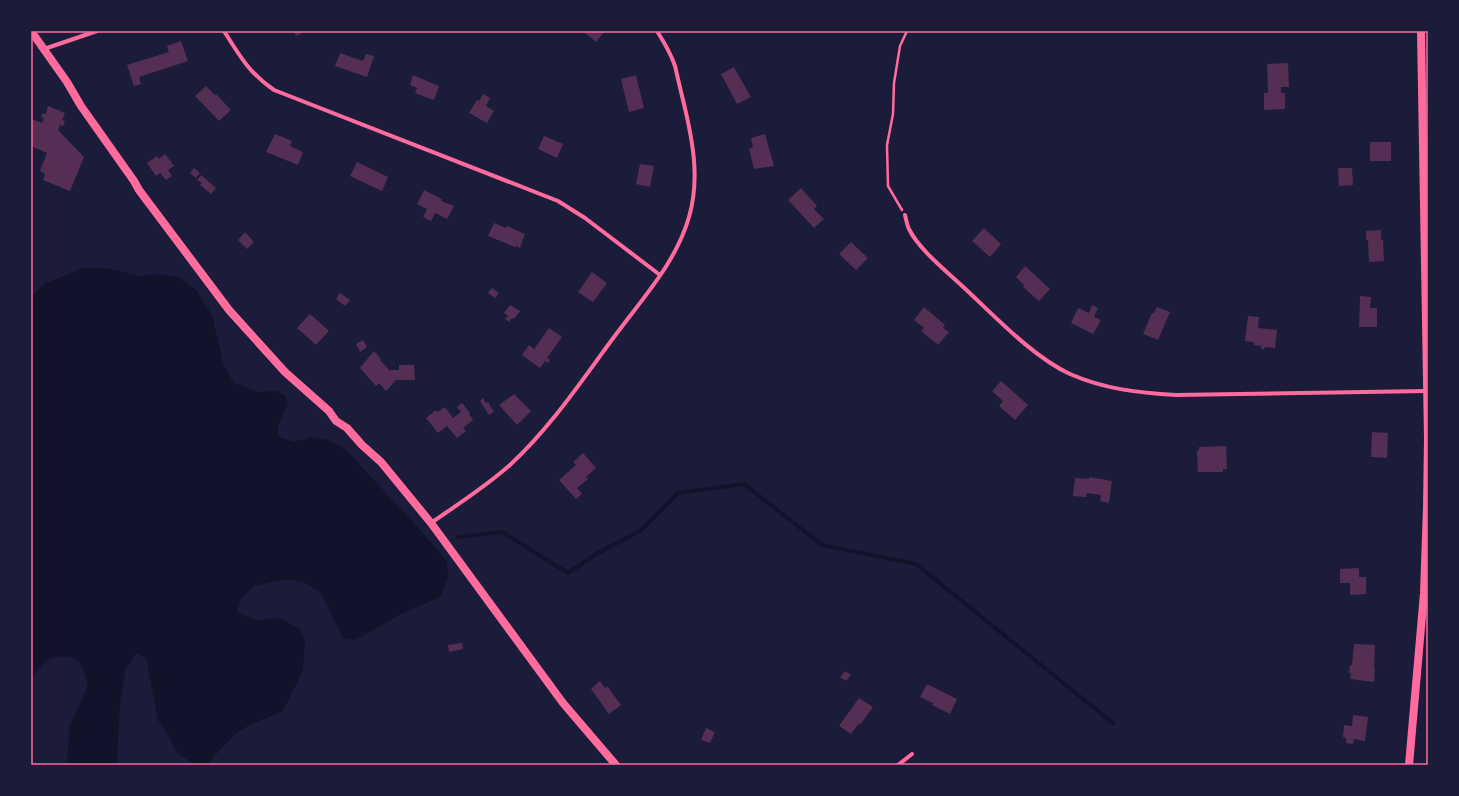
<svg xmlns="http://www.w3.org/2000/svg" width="1459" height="796" font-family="'Archivo Narrow',sans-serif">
<rect width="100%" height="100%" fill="#1b1b3a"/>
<path fill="#12122b" d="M83,268H105L141,276L160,274L180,278L196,290L212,315L224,367L234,383L259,392L277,391L286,396L288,404C283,414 275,426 279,437L294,442L312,437L328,440L345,449L422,532L447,562L448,579L440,597L401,614L355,640L343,638L322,594L306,583L285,579L254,586L240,600L237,612L256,620L280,618L300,629L305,641L303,670L288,701L281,712L249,725L235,734L208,763L196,765L177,753L169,736L158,720L146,658L136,653L126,668L120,703L117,765H69L67,761L70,725L88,686C86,679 85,671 81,665C76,655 59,655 50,659C43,663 35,672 31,679V298L44,284Z"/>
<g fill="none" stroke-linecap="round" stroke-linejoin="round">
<path stroke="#12122b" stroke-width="4" d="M458,537L502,532L568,573L598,553L640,531L678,493L744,484L822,545L916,564L1113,723"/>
</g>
<path fill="#542f53" d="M294,31H306L296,36Z
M583,31H605L596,42Z
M181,41L188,61L139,77L141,84L134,86L127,65L169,52L167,46Z
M340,53L363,61L366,54L374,56L367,77L335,66Z
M1288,63L1289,87H1281V93H1285V109L1264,110V93H1268L1267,64Z
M734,67L751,97L737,104L721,74Z
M413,75L439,86L434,100L415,93L417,88L410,85Z
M636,75L644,108L629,112L621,79Z
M206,86L215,95L216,94L231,110L219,121L195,96Z
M483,94L490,98L486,106L494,111L487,123L469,113L477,100L479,101Z
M48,106L65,113L62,120L65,121L63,126L60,125L58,130L84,157L70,191L43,180L45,174L40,171L47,153L31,146V119L42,123L44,118L41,117L43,113L46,114Z
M275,134L292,141L290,146L303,152L298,165L266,152Z
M765,134L774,166L754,169L749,148H753L751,138Z
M544,136L563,144L557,158L538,149Z
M1370,142H1391V161H1370Z
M165,154L174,166L168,170L172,176L166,180L160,173L156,176L147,163L157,156L159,159Z
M357,162L388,177L382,191L350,176Z
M640,164L654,166L650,187L636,184Z
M194,168L200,173L196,178L190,173Z
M1338,168H1352L1353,185L1339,186Z
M201,175L216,188L211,194L200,185L202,183L197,180Z
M801,188L817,206L814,209L824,219L814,228L788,200Z
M424,190L442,199L441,201L454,206L447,219L435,213L431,221L423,217L427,209L417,204Z
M494,223L506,228L507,226L525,234L520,248L516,246L515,247L488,236Z
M984,228L1001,244L990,257L972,241Z
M1381,230V240H1383L1384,261L1369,262L1368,240H1366V231Z
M245,232L254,242L247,249L238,240Z
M851,242L868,258L856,270L839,254Z
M1025,266L1050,289L1039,301L1023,287L1024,285L1016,277Z
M592,272L607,283L593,302L578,292Z
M492,288L499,293L495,298L488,293Z
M340,293L350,300L345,306L336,299Z
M1360,296L1371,297L1370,308H1377V327H1359Z
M510,305L520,311L514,319L512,318L509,322L505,319L508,316L504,313Z
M1092,305L1098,308L1094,317L1101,320L1093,334L1071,323L1078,308L1089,313Z
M924,307L945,325L943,328L949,332L938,345L921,331L924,328L914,320Z
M1157,307L1170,312L1158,340L1143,334L1152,313H1154Z
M310,314L329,331L316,345L297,328Z
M1248,316L1259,317L1258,328L1277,330L1275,348L1265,347L1264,349H1261L1262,346L1254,345V342L1245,341Z
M549,328L562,337L547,358L550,360L548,363L545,361L540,368L522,355L529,345L534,349Z
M363,340L367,347L360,352L356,344Z
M374,351L381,359L380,360L390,371L391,370H399V365H414L415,380H396L386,391L379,383L376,386L360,368Z
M1001,381L1028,405L1015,420L999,406L1003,401L992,391Z
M514,394L531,411L517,425L499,405Z
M483,398L486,403L488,402L494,412L489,415L480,401Z
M462,403L470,413L469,414L473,420L463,428L466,431L457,438L447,426L438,433L426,418L436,410L437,412L445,407L453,418L461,412L457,407Z
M1372,432L1388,433L1387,458L1371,457Z
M1226,446L1227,469H1223V472H1198L1197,451L1199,450V447Z
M583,453L596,468L586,477L588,479L577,488L582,494L576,499L559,480L576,465L573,462Z
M1089,477L1112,481L1109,503L1100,501L1101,495L1087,493L1086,497L1073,496L1075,478L1089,479Z
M1359,568V577H1366V594L1350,595V583H1340V569Z
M462,643L463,649L449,652L448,645Z
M1354,644L1375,645L1374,668H1375L1374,682L1350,679L1351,673H1349L1350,665H1352Z
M845,671L851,675L846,681L840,677Z
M600,681L605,688L607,686L621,705L609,714L591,689Z
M927,684L957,699L950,714L932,705L933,703L920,697Z
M859,698L873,707L860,725L859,723L851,734L839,726Z
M1353,715L1368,717L1365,741L1354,739L1353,744L1346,743V738L1343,737L1344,725L1352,726Z
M706,728L715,732L710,743L701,740Z"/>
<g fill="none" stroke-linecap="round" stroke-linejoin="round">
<path stroke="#ff6b9d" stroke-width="2.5" d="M902,210L888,186L887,145L893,114L894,83L900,46L907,31"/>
<path stroke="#ff6b9d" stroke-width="4" d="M224,31C239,55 250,74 274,90L558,201L585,218L660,275
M44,49L97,31
M905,215C906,219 907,225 909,229C918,248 945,270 960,284C992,313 1031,356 1070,374C1104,389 1139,393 1176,395L1427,391
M431,523C458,504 487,486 511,464C551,427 582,380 614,337C641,300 676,263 689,217C700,179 693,142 684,104C681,92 678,79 675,66C671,54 664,42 657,31
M898,765L912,754"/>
<path stroke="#ff6b9d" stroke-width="8" d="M31,31L67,82L81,106L134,181L139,190L229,310L285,372L329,411L336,421L347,428L362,445L381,462L431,523L563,703L616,765
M1409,765L1424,593L1427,507L1428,439L1421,31"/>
</g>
<rect width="1459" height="796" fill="none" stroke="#1b1b3a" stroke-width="64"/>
<rect x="32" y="32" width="1395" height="732" fill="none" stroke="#ff6b9d" stroke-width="1.5"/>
</svg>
